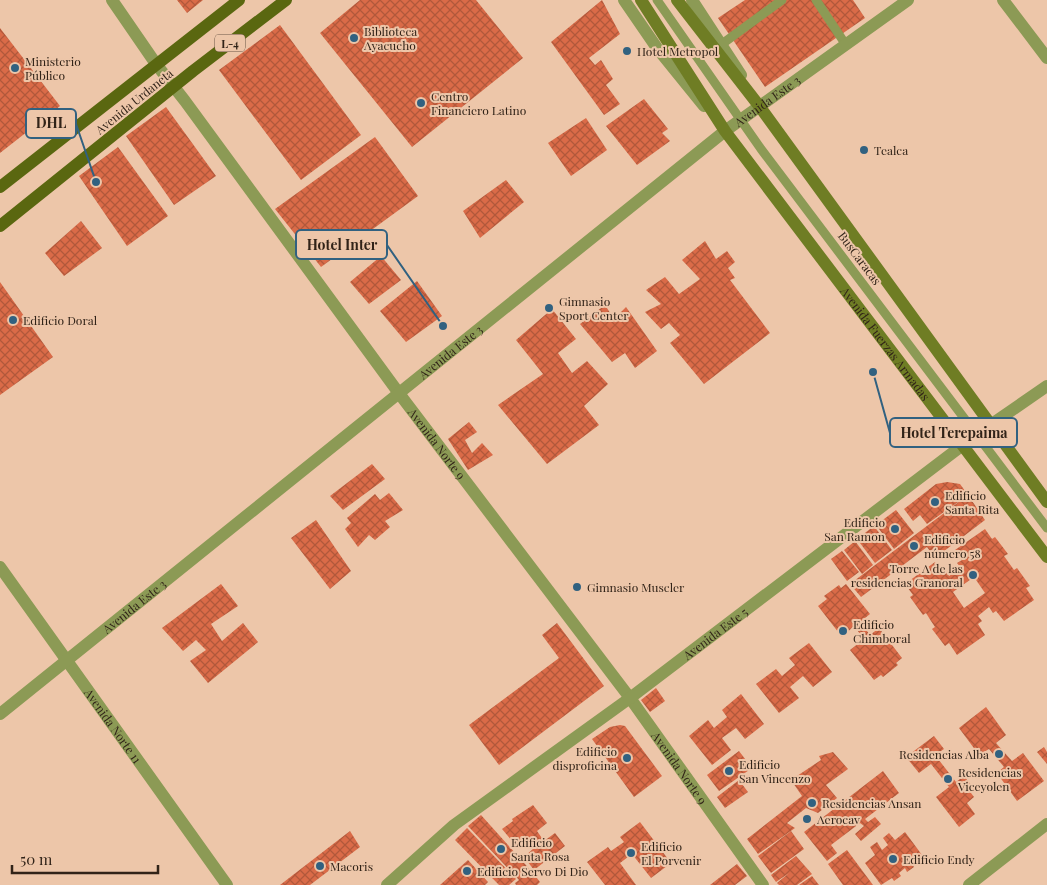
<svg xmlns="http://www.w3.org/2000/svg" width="1047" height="885" font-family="'Playfair Display',serif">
<defs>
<pattern id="building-cross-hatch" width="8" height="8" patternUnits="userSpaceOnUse" patternTransform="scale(1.25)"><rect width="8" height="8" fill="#da6b48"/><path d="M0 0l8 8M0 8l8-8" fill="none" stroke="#b1583b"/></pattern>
</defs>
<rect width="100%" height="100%" fill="#edc6a9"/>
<path fill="url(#building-cross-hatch)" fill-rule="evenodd" d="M177,0H203L187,13Z
M360,0H476L523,58L412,147L320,33Z
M602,0L620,34L589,58L595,65L601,60L613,79L606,85L620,104L604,115L551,42Z
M745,0H853L865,18L765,87L718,18Z
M280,25L361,135L301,180L219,70Z
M0,28L60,106L0,153Z
M644,99L668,129L662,133L670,141L637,165L606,126Z
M166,107L216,176L174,205L126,136Z
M586,118L607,150L571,176L548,143Z
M375,137L418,196L321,267L275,209Z
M118,147L168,216L127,246L79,176Z
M506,180L524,202L480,238L463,211Z
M81,221L102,248L64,276L45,253Z
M705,241L716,259L727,251L735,262L728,268L735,278L730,280L770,333L704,384L670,343L680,335L669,323L661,329L645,312L661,304L646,290L665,277L679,294L700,279L682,260Z
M381,256L401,280L369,304L350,282Z
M417,281L442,316L406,342L380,311Z
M0,282L53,357L0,395Z
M605,305L614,319L626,307L657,351L635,368L625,353L612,362L580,324Z
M552,309L576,339L558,353L572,373L587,361L608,384L584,406L599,425L547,464L498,405L543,374L516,340Z
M469,422L477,432L465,440L472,453L482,443L493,455L468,470L448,439Z
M372,464L385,479L343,510L330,496Z
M947,482L960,484L968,495L927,524L920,515L913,521L904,509L936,484Z
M389,493L403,510L385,521L390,527L375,540L369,535L358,547L345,529L351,523L347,518L375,494L380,500Z
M968,495L985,520L935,558L927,547L861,597L850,584Z
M896,510L914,533L894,549L876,525Z
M316,520L351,571L330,589L291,538Z
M874,526L892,550L875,563L857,539Z
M985,529L992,539L995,537L1008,554L1004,556L1014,570L1017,568L1030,586L1026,588L1034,600L1004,621L996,611L993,613L989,607L978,616L982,621L978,624L985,635L957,655L949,643L945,646L932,629L935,627L931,621L926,613L923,615L910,597L913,595L905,584L935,562L943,573L946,571L949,576L961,568L957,563L962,560L955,550ZM974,577L985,593L964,608L953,592Z
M855,541L873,565L862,574L844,550Z
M842,551L859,572L847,581L831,559Z
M221,584L238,606L211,624L222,641L243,623L258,642L208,683L190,661L206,650L196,640L183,651L162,628Z
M846,584L870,614L860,622L870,635L879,628L902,658L896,663L898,665L883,677L881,675L874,680L850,650L864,639L854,626L842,637L818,606L827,599L824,596L839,585L841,588Z
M557,623L604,686L499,765L469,725L559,658L542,635Z
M809,643L832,672L813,687L803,676L790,687L799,698L779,713L756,684L776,669L782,676L795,665L789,658Z
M656,688L665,701L650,712L641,700Z
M741,694L764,724L745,739L736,728L722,738L731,750L712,765L689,736L708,720L714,728L727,717L722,710Z
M986,707L1006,735L996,743L1012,761L1023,753L1044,781L1017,801L997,773L1004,767L989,749L979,755L959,728Z
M620,725L625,726L662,776L634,797L592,739L610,727Z
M934,736L944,749L935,755L956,782L964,776L972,786L968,789L974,797L967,803L975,814L959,827L936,797L949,787L931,764L919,773L906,757Z
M1044,747L1047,752V764L1037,752Z
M739,751L752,768L719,791L707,775Z
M833,752L848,769L826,785L837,798L818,813L806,808L787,823L795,828L758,854L747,839L802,796L791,780L821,760L819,756Z
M883,771L899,793L865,819L868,822L875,817L881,824L861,841L855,834L864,826L860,823L831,845L837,853L827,861L804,832Z
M739,780L748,792L725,808L717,797Z
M533,805L547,823L537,831L544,841L555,833L565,846L534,870L524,857L534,848L527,839L517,847L502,829L513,821L512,819Z
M481,815L533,873L540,882L537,885H516L515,883L519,880L468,826Z
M640,822L671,863L651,878L632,854L620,863L636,885H605L587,862L608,847L611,851L624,842L620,837Z
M467,828L516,879L509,885H499L455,840Z
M350,831L360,847L310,885H280Z
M791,831L804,849L771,873L758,856Z
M905,832L922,855L911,863L914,867L907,872L905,868L899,873L901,876L894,881L892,878L881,885L865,863L875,855L870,847L877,842L882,850L888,845L883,838L889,833L895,840Z
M847,850L873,885H843L828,864Z
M796,856L812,874L797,885H779L777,883L789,873L776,882L771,875Z
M468,860L488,882L485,885H440Z
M737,864L747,876L735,885H710Z
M812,876L819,885H799Z"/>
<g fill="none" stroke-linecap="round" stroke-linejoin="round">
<path stroke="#8c9a55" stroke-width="9" d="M657,0L761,149L1047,528
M816,0L846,45
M722,44L782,0"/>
<g stroke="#8c9a55" stroke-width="12">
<path id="s1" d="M112,0L156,64L185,101L398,392L630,698L763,885"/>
<path d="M624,0L657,48L704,106"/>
<path d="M692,0L741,75"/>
<path d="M1003,0L1047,58"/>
<path id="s2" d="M0,567L227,885"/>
<path id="s3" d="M0,714L725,131L908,0"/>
<path id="s4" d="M387,885L454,825L630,698L976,435L1047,386"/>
<path d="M969,885L1047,824"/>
</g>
<g stroke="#6f7d24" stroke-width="12">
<path id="s5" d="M641,0L725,131L1047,557"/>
<path d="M677,0L760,107L1047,502"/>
</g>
<path stroke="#5a6710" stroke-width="12" d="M0,187L239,0
M0,226L193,71L286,0"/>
</g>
<g fill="#316180" stroke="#edc6a9" stroke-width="2">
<circle cx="354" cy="38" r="5"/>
<circle cx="627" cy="51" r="5"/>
<circle cx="15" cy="68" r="5"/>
<circle cx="421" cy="103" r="5"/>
<circle cx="864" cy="150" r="5"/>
<circle cx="549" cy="308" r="5"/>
<circle cx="13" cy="320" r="5"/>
<circle cx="935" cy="502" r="5"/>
<circle cx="895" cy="529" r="5"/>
<circle cx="914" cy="546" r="5"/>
<circle cx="973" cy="575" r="5"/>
<circle cx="577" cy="587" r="5"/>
<circle cx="843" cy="631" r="5"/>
<circle cx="999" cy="754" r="5"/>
<circle cx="627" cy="758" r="5"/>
<circle cx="729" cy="771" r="5"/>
<circle cx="948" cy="779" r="5"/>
<circle cx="812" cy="803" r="5"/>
<circle cx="807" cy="819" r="5"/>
<circle cx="501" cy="849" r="5"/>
<circle cx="631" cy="853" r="5"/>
<circle cx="893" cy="859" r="5"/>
<circle cx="320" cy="866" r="5"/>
<circle cx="467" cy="871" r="5"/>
</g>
<g text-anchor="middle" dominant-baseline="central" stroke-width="4" stroke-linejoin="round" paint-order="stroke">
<rect fill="#edc6a9" stroke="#695444" stroke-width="1" x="215" y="34.5" width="30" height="17" rx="4"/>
<g font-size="11" font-weight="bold" fill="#312318">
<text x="230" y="43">L-4</text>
</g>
<g font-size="12" fill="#312318" stroke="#edc6a9" text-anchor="start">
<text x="364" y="31">Biblioteca<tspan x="364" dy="14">Ayacucho</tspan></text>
<text x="637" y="51">Hotel Metropol</text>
<text x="25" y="61">Ministerio<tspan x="25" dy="14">Público</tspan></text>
<text x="431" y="96">Centro<tspan x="431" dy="14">Financiero Latino</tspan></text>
<text x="874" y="150">Tealca</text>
<text x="559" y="301">Gimnasio<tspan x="559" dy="14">Sport Center</tspan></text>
<text x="23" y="320">Edificio Doral</text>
<text x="945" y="495">Edificio<tspan x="945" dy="14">Santa Rita</tspan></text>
<text x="885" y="522" text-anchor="end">Edificio<tspan x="885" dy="14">San Ramon</tspan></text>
<text x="924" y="539">Edificio<tspan x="924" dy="14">número 58</tspan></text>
<text x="963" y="568" text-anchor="end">Torre A de las<tspan x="963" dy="14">residencias Granoral</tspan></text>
<text x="587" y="587">Gimnasio Muscler</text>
<text x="853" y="624">Edificio<tspan x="853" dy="14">Chimboral</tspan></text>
<text x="617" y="751" text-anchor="end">Edificio<tspan x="617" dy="14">disproficina</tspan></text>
<text x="989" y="754" text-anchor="end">Residencias Alba</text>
<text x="739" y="764">Edificio<tspan x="739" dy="14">San Vincenzo</tspan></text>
<text x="958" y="772">Residencias<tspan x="958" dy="14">Viceyolen</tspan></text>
<text x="822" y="803">Residencias Ansan</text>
<text x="817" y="819">Aerocav</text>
<text x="511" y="842">Edificio<tspan x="511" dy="14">Santa Rosa</tspan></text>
<text x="641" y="846">Edificio<tspan x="641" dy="14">El Porvenir</tspan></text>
<text x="903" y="859">Edificio Endy</text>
<text x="330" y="866">Macoris</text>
<text x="477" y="871">Edificio Servo Di Dio</text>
</g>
<g font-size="12" fill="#312318" stroke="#edc6a9">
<text transform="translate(134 101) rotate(-39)">Avenida Urdaneta</text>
<text stroke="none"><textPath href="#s3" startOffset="982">Avenida Este 3</textPath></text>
<text transform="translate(860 258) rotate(53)">BusCaracas</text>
<text stroke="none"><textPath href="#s5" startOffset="422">Avenida Fuerzas Armadas</textPath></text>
<text stroke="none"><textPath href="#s3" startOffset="578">Avenida Este 3</textPath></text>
<text stroke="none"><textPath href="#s1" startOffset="550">Avenida Norte 9</textPath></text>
<text stroke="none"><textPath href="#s3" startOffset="172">Avenida Este 3</textPath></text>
<text stroke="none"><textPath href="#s4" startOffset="414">Avenida Este 5</textPath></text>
<text stroke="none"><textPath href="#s2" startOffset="195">Avenida Norte 11</textPath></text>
<text stroke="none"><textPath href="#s1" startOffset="955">Avenida Norte 9</textPath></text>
</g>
</g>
<path fill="none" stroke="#316180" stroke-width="2" d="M96 182L76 124M443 326L387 245M873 372L890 433"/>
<g fill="#316180" stroke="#edc6a9" stroke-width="2">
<circle cx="96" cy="182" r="5"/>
<circle cx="443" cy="326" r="5"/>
<circle cx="873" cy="372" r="5"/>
</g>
<g fill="#edc6a9" stroke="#316180" stroke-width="2">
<rect x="26" y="109" width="50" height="29" rx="5"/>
<rect x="296" y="230" width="91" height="29" rx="5"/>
<rect x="890" y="418" width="127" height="29" rx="5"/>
</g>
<g font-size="14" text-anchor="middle" font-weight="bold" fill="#312318">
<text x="51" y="128">DHL</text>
<text x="342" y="250">Hotel Inter</text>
<text x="954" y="438">Hotel Terepaima</text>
</g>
<path d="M12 865v8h146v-8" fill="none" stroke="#312318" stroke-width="2.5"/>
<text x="20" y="865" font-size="15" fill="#312318" stroke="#edc6a9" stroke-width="4" paint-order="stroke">50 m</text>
</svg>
